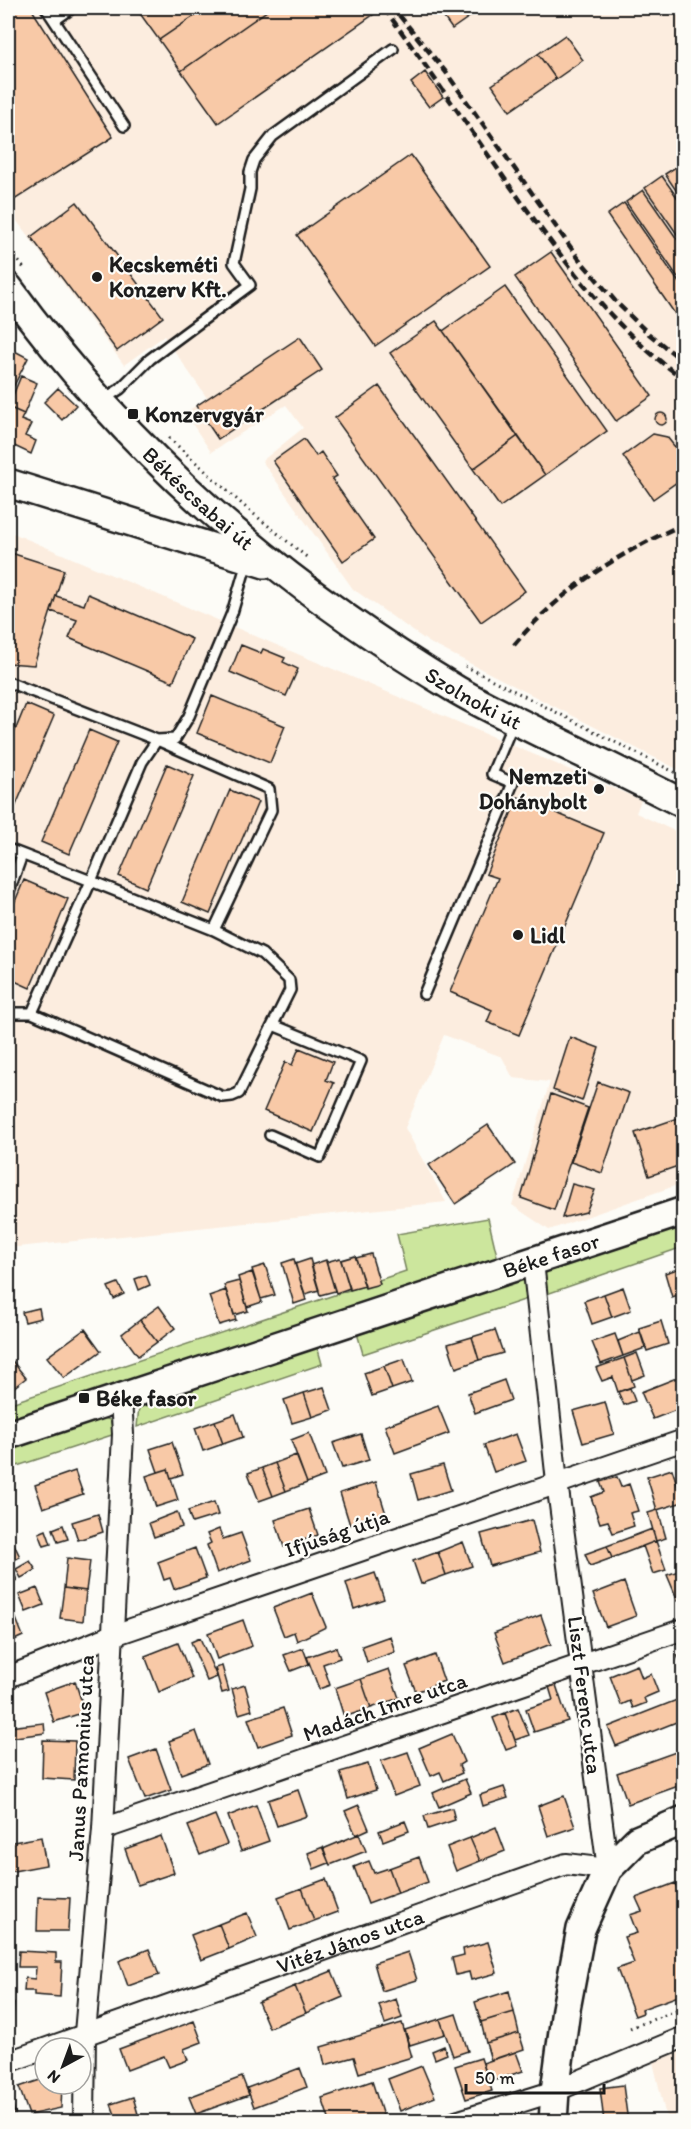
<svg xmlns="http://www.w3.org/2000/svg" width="691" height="2129" font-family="Itim,sans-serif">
<rect width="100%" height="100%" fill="#fdfcf7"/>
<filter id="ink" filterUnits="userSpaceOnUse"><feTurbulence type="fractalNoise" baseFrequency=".0167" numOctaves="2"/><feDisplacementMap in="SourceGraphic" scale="12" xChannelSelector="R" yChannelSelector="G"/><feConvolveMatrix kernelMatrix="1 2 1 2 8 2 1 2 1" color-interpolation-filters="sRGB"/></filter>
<g filter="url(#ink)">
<path fill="#fceddf" d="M8,8H683V772L430,643L353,589L262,461L303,428L286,405L211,452L185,413L207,398L164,336L124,365L8,209Z
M8,531L641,800L636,813L683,835V1183L549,1230L512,1205L550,1082L513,1078L502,1057L444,1035L405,1128L446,1202L8,1248Z
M683,2051V2121H667L653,2062Z"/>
<path fill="#cce69d" stroke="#74815c" stroke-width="1.5" d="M488,1218L498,1260L8,1422V1404L406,1271L397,1234Z
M683,1225V1247L544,1295L543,1272Z
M523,1278L527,1299L363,1354L357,1333Z
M317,1346L322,1364L137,1427L139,1406Z
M98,1416L110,1420L115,1434L8,1469V1445Z"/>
<path fill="#f8c9a7" stroke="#1c1c1c" stroke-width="1.5" d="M8,8H31L113,137L8,204Z
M136,8H206L159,40Z
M206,8H271L181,71L159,40Z
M271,8H374L377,12L218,123L181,71Z
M437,8H482L452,29Z
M565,35L583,60L556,79L538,54Z
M538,54L556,79L510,111L492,85Z
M425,72L443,97L429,107L411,83Z
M411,155L490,266L375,346L297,235Z
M682,163L684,165V202L665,174Z
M662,176L684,207V244L645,188Z
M643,190L684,249V286L626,202Z
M77,202L163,317L117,351L31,237Z
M624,203L684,290V327L607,215Z
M551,252L652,396L616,421L515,277Z
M505,287L607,431L545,475L443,331Z
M436,321L518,436L473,469L390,353Z
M300,337L322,370L218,439L196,406Z
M11,349L28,358L8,397V355Z
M21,376L37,383L24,414L8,407Z
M379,386L525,591L481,622L335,418Z
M58,388L76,405L62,420L44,402Z
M8,407L24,414L21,420L31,424L25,436L36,441L31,454L8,443Z
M655 419a6 6 0 1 1 12 0a6 6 0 1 1-12 0Z
M653,434L667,437L675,447L684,459V477L653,499L623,456Z
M518,436L545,475L500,507L473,469Z
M304,439L316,456L321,452L337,476L332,479L374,539L343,561L273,461Z
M684,441V459L675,447Z
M8,552L64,570L34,665L8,663V649L10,642L8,641Z
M88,594L192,639L173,682L69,638L77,620L51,611L56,596L84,605Z
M241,645L261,653L263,649L285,658L283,662L298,669L286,696L230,672Z
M212,696L285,726L270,763L197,733Z
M26,704L54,716L8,824V748Z
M89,730L117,742L69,854L41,842Z
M167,764L194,776L146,888L119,876Z
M230,790L258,802L210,914L182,902Z
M518,797L604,833L519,1035L487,1022L492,1010L450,992L498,878L486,874Z
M24,880L68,899L30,988L8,978V918Z
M570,1037L599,1048L582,1101L553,1090Z
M299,1048L333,1062L326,1080L334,1083L313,1132L264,1111L285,1062L292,1065Z
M598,1082L629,1093L602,1173L571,1162Z
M551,1094L588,1108L554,1210L521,1198Z
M684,1116V1164L649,1176L635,1133Z
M488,1125L515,1164L455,1204L429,1165Z
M572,1184L595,1190L586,1212L562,1218Z
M371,1254L380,1284L365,1288L356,1258Z
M355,1256L365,1286L350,1290L341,1260Z
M340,1258L350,1288L336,1293L326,1262Z
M294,1259L306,1300L294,1304L282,1263Z
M310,1259L319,1290L305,1294L295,1264Z
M326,1260L335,1291L320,1295L311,1265Z
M265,1265L275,1295L261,1299L252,1269Z
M684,1267V1293L672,1297L665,1273Z
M252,1272L262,1302L247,1307L238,1277Z
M146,1275L150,1285L139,1290L135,1279Z
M239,1281L248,1311L234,1315L224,1285Z
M118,1283L124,1294L114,1299L108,1287Z
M623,1287L631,1310L612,1317L604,1294Z
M226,1290L236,1320L219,1325L209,1296Z
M604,1294L612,1317L592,1324L584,1301Z
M159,1306L175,1328L157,1342L140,1320Z
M39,1308L41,1318L25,1322L22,1312Z
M140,1320L157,1342L138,1356L122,1334Z
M661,1321L668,1344L647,1351L639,1328Z
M85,1329L101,1351L64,1378L47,1357Z
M495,1330L503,1353L479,1360L472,1337Z
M640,1332L645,1348L623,1356L618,1341Z
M615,1334L623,1356L601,1364L592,1342Z
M472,1337L479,1360L456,1368L448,1344Z
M637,1353L645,1375L632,1380L624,1358Z
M9,1357L26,1378L8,1392V1358Z
M624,1358L634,1386L618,1392L613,1377L602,1381L596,1368Z
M404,1359L412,1382L392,1389L384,1366Z
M384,1366L392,1389L372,1396L364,1373Z
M679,1377L684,1387V1407L653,1419L641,1392Z
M504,1380L511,1400L475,1413L468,1393Z
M324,1387L332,1410L312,1417L304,1393Z
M630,1388L635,1401L624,1405L618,1392Z
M304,1393L312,1417L292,1423L284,1400Z
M605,1402L614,1434L583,1443L573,1411Z
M438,1406L449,1433L395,1453L385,1426Z
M235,1414L243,1437L223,1444L215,1421Z
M215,1421L223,1444L203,1451L195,1428Z
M309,1433L325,1476L307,1483L291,1440Z
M361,1434L369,1460L342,1468L333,1443Z
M516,1434L526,1461L494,1472L484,1445Z
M172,1442L183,1474L171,1478L168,1469L158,1472L150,1449Z
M296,1455L307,1483L286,1491L275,1463Z
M275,1463L286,1491L273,1496L262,1468Z
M443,1465L451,1490L418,1500L411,1474Z
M262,1468L273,1496L259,1501L248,1473Z
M168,1469L178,1500L156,1507L146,1476Z
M672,1469L683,1502L657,1510L647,1477Z
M75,1471L83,1494L43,1508L35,1485Z
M617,1477L621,1487L629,1484L638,1511L630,1513L634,1526L613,1533L608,1521L600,1523L591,1497L604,1492L600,1482Z
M376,1482L386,1514L350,1525L340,1493Z
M214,1502L218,1515L192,1523L188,1511Z
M309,1509L318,1535L284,1547L275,1520Z
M658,1510L666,1538L656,1541L648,1513Z
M177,1512L182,1527L154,1537L149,1523Z
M98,1514L103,1532L78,1540L72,1522Z
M532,1520L540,1552L490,1566L481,1534Z
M63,1525L68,1539L58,1542L53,1529Z
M219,1529L223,1539L241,1533L251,1560L217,1573L207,1545L211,1543L207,1534Z
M652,1529L656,1541L612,1558L607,1546Z
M46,1530L51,1544L44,1546L39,1533Z
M684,1534V1550L678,1536Z
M656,1541L666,1570L653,1574L643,1546Z
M13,1542L20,1557L8,1563V1544Z
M463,1542L472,1566L446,1575L438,1552Z
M607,1546L612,1558L590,1566L585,1554Z
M195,1548L206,1578L174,1589L170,1578L164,1580L158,1562Z
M438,1552L446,1575L421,1584L413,1561Z
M67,1558L90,1561L86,1591L64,1588Z
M30,1561L36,1570L21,1578L16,1569Z
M10,1565L17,1580L8,1584V1566Z
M684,1569V1598L678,1601L667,1575Z
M375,1573L384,1599L354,1609L346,1583Z
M624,1582L636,1616L606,1627L593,1594Z
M37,1588L44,1605L26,1612L19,1595Z
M64,1588L86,1591L83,1621L60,1618Z
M312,1593L326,1627L297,1641L294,1632L284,1636L273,1608Z
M11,1606L23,1636L8,1643V1608Z
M541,1615L551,1644L505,1662L494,1633Z
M243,1620L252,1646L217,1659L208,1633Z
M390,1636L395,1652L367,1662L362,1646Z
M200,1638L217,1677L207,1681L191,1642Z
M178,1643L192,1678L159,1692L145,1656Z
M336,1647L340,1658L323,1664L330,1685L319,1689L307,1657Z
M303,1648L309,1664L291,1671L284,1655Z
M684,1653V1672L677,1655Z
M435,1655L444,1681L416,1692L406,1666Z
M637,1665L642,1678L651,1674L658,1692L644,1698L646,1703L633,1708L630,1701L621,1705L610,1676Z
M222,1666L229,1691L222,1693L215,1668Z
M389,1669L399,1698L371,1708L361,1679Z
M361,1679L371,1708L344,1717L335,1688Z
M75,1681L85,1712L54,1722L44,1692Z
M245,1685L252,1710L239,1714L232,1689Z
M556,1685L568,1721L534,1732L526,1709L553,1700L549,1687Z
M682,1698L684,1719L616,1746L608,1727Z
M283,1708L292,1735L258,1747L248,1719Z
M518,1708L529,1735L515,1740L505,1713Z
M505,1713L517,1746L506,1750L493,1718Z
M44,1723L45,1733L8,1738V1727Z
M196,1731L208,1764L181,1774L169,1741Z
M452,1734L464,1762L459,1765L462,1773L444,1781L440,1772L431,1776L419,1748Z
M43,1740L75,1741L74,1780L42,1778Z
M156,1749L171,1790L145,1799L129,1759Z
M684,1749V1784L628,1804L617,1773Z
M408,1752L420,1786L394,1796L381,1761Z
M368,1764L376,1790L348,1799L340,1772Z
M465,1779L471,1793L439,1807L433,1793Z
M504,1787L508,1798L483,1806L480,1795Z
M298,1790L307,1816L277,1826L268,1800Z
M564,1796L575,1827L548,1836L538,1806Z
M256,1805L269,1841L241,1851L228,1816Z
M359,1805L369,1829L356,1835L345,1811Z
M452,1808L455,1820L428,1829L424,1816Z
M215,1815L227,1844L200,1855L188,1826Z
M405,1821L409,1831L383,1841L379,1831Z
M496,1827L505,1851L480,1861L470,1838Z
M359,1834L366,1851L330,1865L323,1849Z
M161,1836L174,1873L138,1885L125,1849Z
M41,1837L46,1865L8,1872V1843Z
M470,1838L480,1861L456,1871L447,1847Z
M323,1847L329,1863L314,1869L308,1853Z
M419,1857L428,1882L398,1893L389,1868Z
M369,1861L374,1873L389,1868L398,1893L368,1904L354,1867Z
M326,1879L338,1912L314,1921L302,1888Z
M675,1883L684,1905V1994L642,2009L643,2013L635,2016L617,1969L634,1963L624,1937L637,1933L630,1915L642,1911L636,1898Z
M302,1888L314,1921L290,1930L278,1897Z
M38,1897L70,1898L68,1931H37Z
M247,1913L257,1937L229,1949L219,1924Z
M219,1924L229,1949L201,1960L191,1935Z
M488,1942L497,1973L471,1980L469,1972L456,1975L452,1958L464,1955L463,1949Z
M149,1949L159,1975L128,1986L119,1961Z
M19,1951L56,1953V1962H62L60,1997L34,1995V1991H24L25,1978L35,1979L36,1967H18Z
M408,1952L417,1980L382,1991L374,1963Z
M332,1971L343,1997L306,2013L295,1986Z
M295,1986L306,2013L269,2028L258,2002Z
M509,1991L514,2012L481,2022L475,2002Z
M396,1999L402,2018L385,2024L379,2005Z
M8,2002L14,2003L12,2032H8Z
M514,2012L519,2033L486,2043L481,2022Z
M456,2014L468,2051L453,2056L440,2019Z
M440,2019L445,2034L410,2045L405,2030Z
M194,2021L202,2042L184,2049L188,2060L169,2067L164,2056L127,2070L119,2049Z
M402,2023L412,2057L359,2073L354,2057L325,2065L321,2047Z
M519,2033L524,2049L491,2060L486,2043Z
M444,2046L447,2054L435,2059L432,2051Z
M516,2052L523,2071L489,2082L483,2063Z
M481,2058L492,2091L466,2099L455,2066Z
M422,2066L435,2097L400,2111L388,2079Z
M300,2068L307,2087L254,2107L247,2088Z
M242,2077L249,2095L196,2114L189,2097Z
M43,2079H45V2084H62L61,2108L29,2115L19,2087Z
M8,2081L15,2114L8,2115Z
M372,2081L383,2116L366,2122H330L322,2098Z
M623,2085L628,2122H604L600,2088Z
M133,2097L138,2114L117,2120L111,2104Z
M277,2116L280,2122H264Z"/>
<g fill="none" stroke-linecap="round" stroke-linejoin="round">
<defs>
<path id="lane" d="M46,8L124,126
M55,20L72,8
M104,399L120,389L150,359L250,285L234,263L250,189V172L254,160L273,136L393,49
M8,682L157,740L269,789L271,810L214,930
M8,849L91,881L32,1013L223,1097L232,1096L239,1093L290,990L289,980L262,954L214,930L91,881L142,762L157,740L175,739L189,716L232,613L247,562
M8,894L22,855
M424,994L513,783L492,774L513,723
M8,1013H32
M270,1135L320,1157L361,1061L273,1025"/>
<g id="street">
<path d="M8,1677L111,1636L684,1440"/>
<path d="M103,1829L684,1629"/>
<path id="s1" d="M8,2062L566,1864L608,1869L557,1482L533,1262"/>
<path d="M84,2122L85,2033L103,1829L123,1434L121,1397"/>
<path d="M456,2122L555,2091L684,2037"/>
</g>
<g id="secondary">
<path id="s2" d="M8,287C130,455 279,583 457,690C486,707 518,722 549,737C594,759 639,781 684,804"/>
<path d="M8,483L265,564"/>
<path id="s3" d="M8,1435L684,1211"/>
<path d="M553,2122L555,2091L566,2009L581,1929L608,1869L637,1840L684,1820"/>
</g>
</defs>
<use href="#lane" stroke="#1c1c1c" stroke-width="14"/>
<use href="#street" stroke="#1c1c1c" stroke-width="24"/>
<use href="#secondary" stroke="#1c1c1c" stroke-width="32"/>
<path stroke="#1c1c1c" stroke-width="3" stroke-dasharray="1.5 4.5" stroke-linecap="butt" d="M8,247L26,271
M169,438L244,506L309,559
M465,666L676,773
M677,1848L684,1866
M630,2028L684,2008"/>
<use href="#lane" stroke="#fdfcf7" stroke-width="9"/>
<use href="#street" stroke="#fdfcf7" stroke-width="20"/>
<use href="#secondary" stroke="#fdfcf7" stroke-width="27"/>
<path stroke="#1c1c1c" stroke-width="4.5" stroke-dasharray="9 4.5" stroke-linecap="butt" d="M384,8C425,64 465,122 505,179C557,251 609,327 684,379
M399,15L445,71L579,259L617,303L649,334L684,362
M514,645C559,591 620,552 684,524"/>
</g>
</g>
<g fill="#1c1c1c" stroke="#fdfcf7" stroke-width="2">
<circle cx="97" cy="277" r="6"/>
<rect x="127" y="408" width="12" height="12" rx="3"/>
<circle cx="599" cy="789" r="6"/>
<circle cx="518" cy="935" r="6"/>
<rect x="78" y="1392" width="12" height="12" rx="3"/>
</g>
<g text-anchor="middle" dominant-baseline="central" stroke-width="4.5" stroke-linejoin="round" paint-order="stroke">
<g font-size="22" font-weight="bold" fill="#1c1c1c" stroke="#fdfcf7" text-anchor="start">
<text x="109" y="264">Kecskeméti<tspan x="109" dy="25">Konzerv Kft.</tspan></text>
<text x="145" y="414">Konzervgyár</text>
<text x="587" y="776" text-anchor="end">Nemzeti<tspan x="587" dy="25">Dohánybolt</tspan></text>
<text x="530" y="935">Lidl</text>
<text x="96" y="1398">Béke fasor</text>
</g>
<g font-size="22" fill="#1c1c1c" stroke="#fdfcf7">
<text stroke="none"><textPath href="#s2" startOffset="285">Békéscsabai út</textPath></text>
<text stroke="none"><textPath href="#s2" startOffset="626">Szolnoki út</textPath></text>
<text stroke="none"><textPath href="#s3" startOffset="572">Béke fasor</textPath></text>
<text transform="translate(337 1533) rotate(-19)">Ifjúság útja</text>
<text transform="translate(585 1695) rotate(83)">Liszt Ferenc utca</text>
<text transform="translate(385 1707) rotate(-19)">Madách Imre utca</text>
<text transform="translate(81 1758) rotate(-87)">Janus Pannonius utca</text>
<text stroke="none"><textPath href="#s1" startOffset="363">Vitéz János utca</textPath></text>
</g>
</g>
<rect width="691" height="2129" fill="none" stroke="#fdfcf7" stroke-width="30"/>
<rect x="15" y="15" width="661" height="2099" fill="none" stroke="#1c1c1c" stroke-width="2" filter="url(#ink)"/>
<g transform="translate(63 2066) rotate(221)"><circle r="28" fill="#fdfcf7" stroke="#a3a29f" stroke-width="1.5"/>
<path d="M0-4.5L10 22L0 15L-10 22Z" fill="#1c1c1c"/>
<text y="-9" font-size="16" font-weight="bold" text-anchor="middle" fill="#1c1c1c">N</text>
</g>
<path d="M466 2084v9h138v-9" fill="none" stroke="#1c1c1c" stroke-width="3"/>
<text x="475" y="2084" font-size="18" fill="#1c1c1c" stroke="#fdfcf7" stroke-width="4.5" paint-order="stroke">50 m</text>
</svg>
